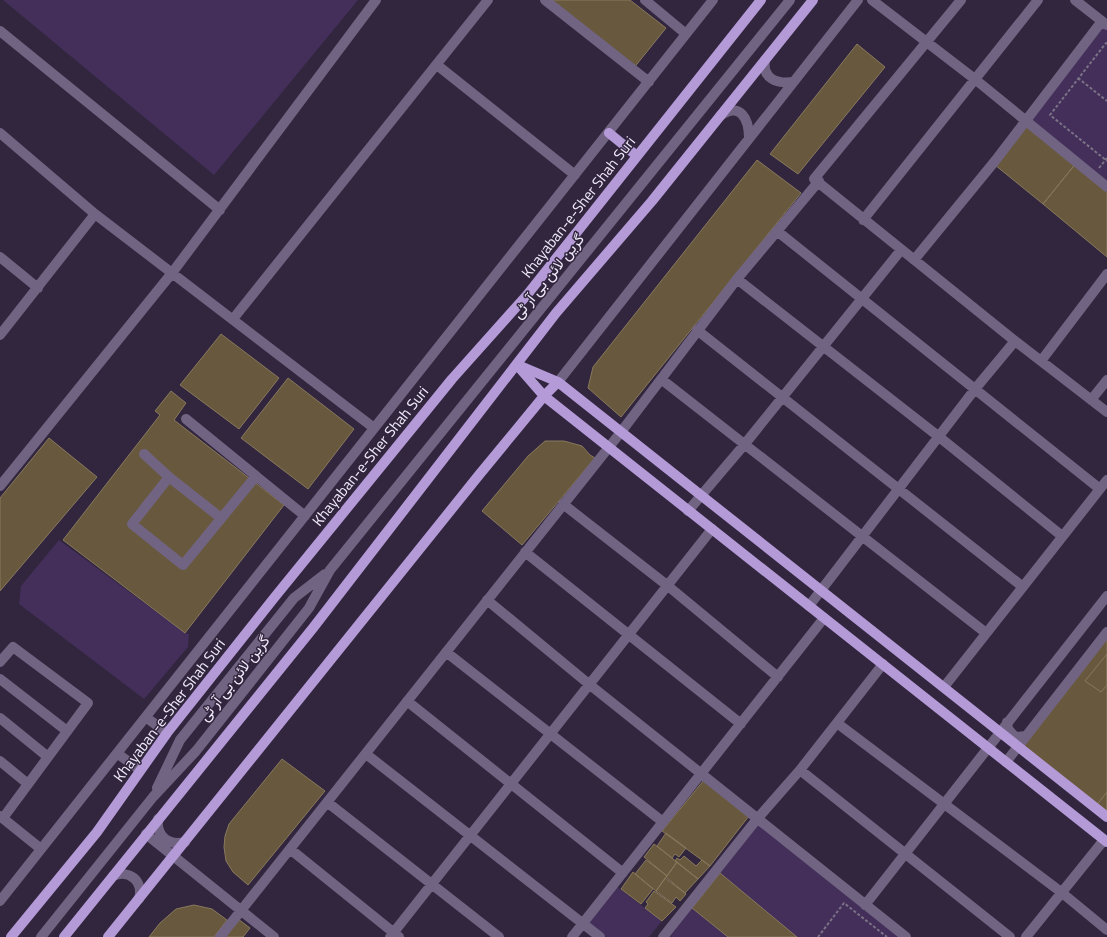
<svg xmlns="http://www.w3.org/2000/svg" width="1107" height="937" font-family="'Titillium Web',Vazirmatn,sans-serif">
<rect width="100%" height="100%" fill="#31263e"/>
<path fill="#432f59" d="M3,0H358L214,175Z
M1102,21L1107,25V187L1026,121Z
M59,540L185,633L189,634L188,647L144,699L19,604L21,586Z
M760,821L905,937H797L720,873Z
M616,886L662,921L649,937H606L587,922Z
M692,908L728,937H670Z"/>
<path fill="#68593e" stroke="#88795d" d="M548,0H630L666,28L633,69Z
M857,44L885,67L798,174L770,154Z
M1026,121L1077,162L1043,204L995,165Z
M757,160L801,193L621,417L588,388L593,367Z
M1077,162L1107,187V257L1043,204Z
M221,334L279,378L239,429L180,385Z
M288,378L354,429L308,489L241,438Z
M171,391L186,403L174,420L284,505L185,633L63,540L160,415L155,411Z
M49,438L97,477L0,591V498Z
M545,441H564L582,446L590,455L595,458L522,545L482,511L528,456Z
M1107,632V817L1018,747Z
M1107,654V685L1101,692L1085,681Z
M282,759L325,791L248,885L233,872L226,861L224,847L225,836L229,824Z
M704,780L749,816L710,866L662,831Z
M1107,792V817L1095,807Z
M666,833L686,848L679,857L675,854L672,858L657,846Z
M654,844L677,862L667,876L644,857Z
M684,856L696,866L702,860L710,866L698,879L675,861L677,858L680,860Z
M646,860L667,876L656,891L635,874Z
M677,862L698,879L685,893L666,877Z
M633,872L653,889L641,904L621,889Z
M720,873L797,937H728L692,908Z
M665,878L686,894L680,901L676,897L672,903L656,891Z
M654,891L676,907L662,921L645,908L648,904L646,902Z
M194,905L212,909L227,920L214,937H149L160,923L176,909Z
M238,919L250,928L243,937H223Z"/>
<g fill="none" stroke-linecap="round" stroke-linejoin="round">
<path stroke="#7c7287" stroke-width="2" stroke-dasharray="3 2" stroke-linecap="butt" d="M1107,44L1106,43L1050,115L1107,161
M1078,78L1107,101
M1099,168L1107,158
M818,937L844,903L887,937"/>
<path stroke="#716482" stroke-width="10" d="M545,0L649,82
M645,0L686,34
M872,0L976,80L1107,187
M961,0L814,179L1015,341L1107,412
M1075,0L1107,25
M0,31L220,210
M765,60C762,79 777,84 793,82
M437,65L575,175
M720,116C740,101 749,119 749,138
M0,133L95,214L374,428
M863,220L1038,0
M777,231L1100,489
M0,257L38,288
M914,260L995,161L1102,21
M737,279L938,436L1062,536
M233,319L488,0
M697,330L1023,587
M0,335L95,214
M1041,361L1107,274
M661,379L986,633
M558,382L858,0
M1091,400L1107,380
M186,419L256,476
M144,454L169,477L132,524L183,565L256,476L305,516
M169,477L221,518
M0,486L172,273L376,0
M563,504L668,586L778,677
M688,511L744,445L901,250
M525,552L741,724
M487,600L590,685L906,937
M809,606L975,389L1015,341
M446,652L663,822
M0,662L13,647L88,703L3,818
M0,679L67,731
M944,687L1107,480
M407,701L623,873
M0,718L48,757
M147,718L167,733
M1007,722L1008,729L1015,737L1026,736
M837,723L1061,892L1107,930
M118,754L140,770
M366,754L600,937
M0,761L28,784
M1006,762L1107,632
M800,770L1010,937
M157,788L180,740L294,598L325,574
M327,802L499,937
M0,816L41,849
M158,819C156,836 168,846 185,842
M146,834L274,937
M290,849L399,937
M113,876C129,869 144,881 139,899
M0,901L713,0
M865,905L1107,596
M41,937L153,797L196,751L309,608L330,570L790,0
M220,937L621,432L737,279L819,181
M390,937L712,529
M572,937L824,618
M663,937L757,819L800,770L883,664
M1026,937L1104,840"/>
<path stroke="#b59ad8" stroke-width="10" d="M609,133L637,156
M517,365L544,396L1107,842
M518,365L558,382L1107,817
M11,937L97,832L167,733L274,598L452,379L527,295L761,0
M64,937L313,628L556,313L652,201L813,0
M108,937L479,475L544,396L558,382"/>
</g>
<g text-anchor="middle" dominant-baseline="central" stroke-width="3" stroke-linejoin="round" paint-order="stroke">
<g font-size="15" fill="#f1eafa" stroke="#31263e">
<text transform="translate(578 207) rotate(-52)">Khayaban-e-Sher Shah Suri</text>
<text transform="translate(548 276) rotate(-51)">گرین لائن بی آر ٹی</text>
<text transform="translate(370 456) rotate(-51)">Khayaban-e-Sher Shah Suri</text>
<text transform="translate(234 678) rotate(-52)">گرین لائن بی آر ٹی</text>
<text transform="translate(169 710) rotate(-53)">Khayaban-e-Sher Shah Suri</text>
</g>
</g>
</svg>
